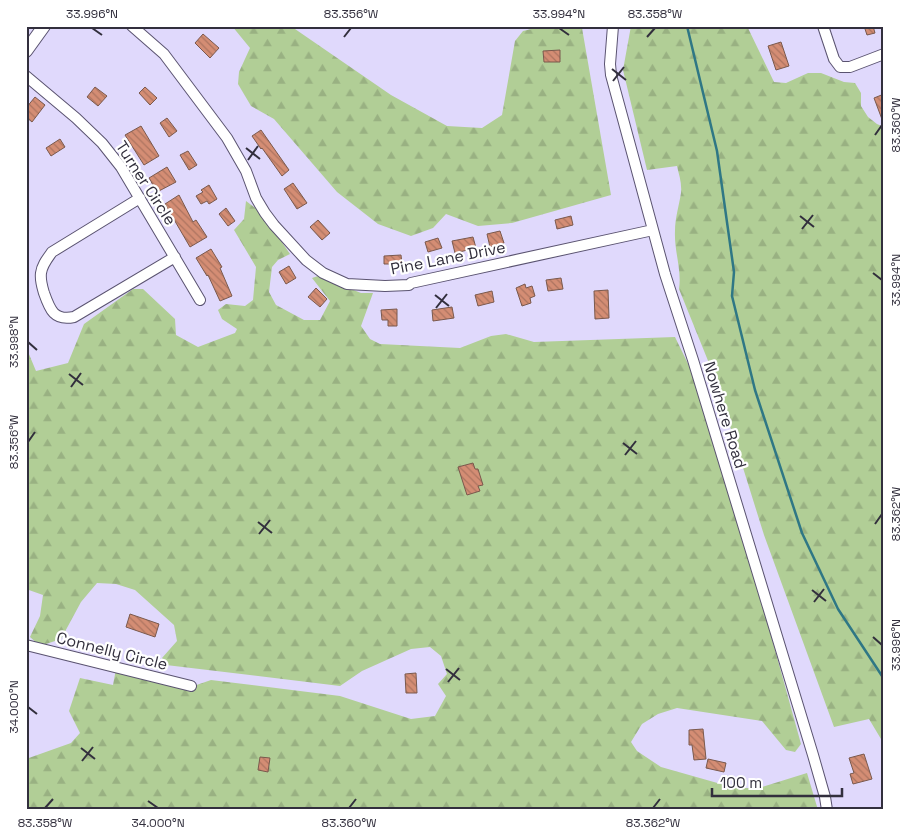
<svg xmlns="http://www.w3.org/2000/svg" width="910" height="836" font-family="'Space Grotesk',sans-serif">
<defs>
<pattern id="forest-firs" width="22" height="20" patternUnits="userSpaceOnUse" patternTransform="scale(1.25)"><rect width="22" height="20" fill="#b1ce96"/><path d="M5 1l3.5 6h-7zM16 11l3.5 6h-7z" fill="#99b182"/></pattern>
<pattern id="building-back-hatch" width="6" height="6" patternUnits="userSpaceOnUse" patternTransform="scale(1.25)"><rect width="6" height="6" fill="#d48d74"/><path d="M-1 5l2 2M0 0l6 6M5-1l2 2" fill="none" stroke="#ad7460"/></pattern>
</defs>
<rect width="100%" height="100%" fill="#e0d9fc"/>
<path fill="url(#forest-firs)" d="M232,26H294L295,29L391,95L447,126L482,128L502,115L515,41L523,31C543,26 562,24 582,28L611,195L512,223L478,226L446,214L433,228L411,236L378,224L337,192L274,119L251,106L238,84L239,72L250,48Z
M631,26H747L774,82L786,83L808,73H821L844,82L855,83L861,93V106L868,117L877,124L884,127V744L869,719L834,727L764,535L715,378L679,289C682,270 674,251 675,231C675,218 679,206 681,193C682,183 679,175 677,166L647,170L623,70Z
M246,201L262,213L290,254L278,260L272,267L269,292L276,305L304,320H320L330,301L312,278L318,276L361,293H373L361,326L370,339L380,344L460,348L491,336L506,334L534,342L675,337L693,374L743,534L801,744L795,752L786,750L762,721L677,708L658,714L642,724L631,742L637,751L661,767L735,788H759L807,773L818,810H26V759L71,743L80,733L69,711L80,678L113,685L116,669L185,689L211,680L340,696L411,719L435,716L446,696L438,684L447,674L441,656L430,647L411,649L362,671L340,686L166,665L162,658L177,641L174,625L135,590L116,584L97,583L81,602L61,639L40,646L30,637L40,616L43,595L26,589V347L36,371L68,363L84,324L133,289H143L175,319L176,335L198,347L235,333L237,329L222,319L218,310L226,304L245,306L253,300L256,267L234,230L244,219Z"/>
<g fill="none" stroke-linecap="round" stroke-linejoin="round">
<path stroke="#2f7785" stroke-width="2.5" d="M687,26L717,151L734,272L732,296L755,390L802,533L838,609L884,679"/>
</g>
<path fill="url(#building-back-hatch)" stroke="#7a594d" d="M864,26H873L875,33L867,35Z
M203,34L219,48L210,58L195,43Z
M781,42L789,66L776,70L768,46Z
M560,50V62H544L543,51Z
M95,87L107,96L98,106L87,97Z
M145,87L157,98L150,105L139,93Z
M884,94V122H883L874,98Z
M35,97L45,105L32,122L26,117V108Z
M167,118L177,131L169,137L160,123Z
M141,126L159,156L144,165L125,135Z
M261,130L289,170L282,176L262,148L261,149L252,136Z
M60,139L65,147L51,156L46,148Z
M188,151L197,165L189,170L180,155Z
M167,167L176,182L157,192L149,178Z
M293,183L307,203L297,209L284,189Z
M209,185L217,199L209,204L207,201L201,204L196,196L203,192L201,190Z
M179,195L193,222L196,220L207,237L190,247L165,204Z
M226,208L235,221L228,226L219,214Z
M571,216L573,225L557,229L555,220Z
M318,220L330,233L322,240L310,227Z
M500,231L504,243L490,247L487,234Z
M473,237L476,248L455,253L452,241Z
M438,238L442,248L428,252L425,242Z
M211,249L222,267L220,268L232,296L220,301L208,275L207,276L196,258Z
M401,255L402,264H384V256Z
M289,266L296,278L286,284L279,272Z
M561,278L563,289L548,291L546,280Z
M525,284L526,288L532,286L535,296L530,298L531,303L522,306L516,288Z
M316,288L327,299L320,307L308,297Z
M608,290L609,318L595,319L594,291Z
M492,291L494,302L478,306L475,295Z
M452,307L454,318L433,321L432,310Z
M397,309V326H388V320H382L381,310Z
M473,463L475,469H478L483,485L478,486L480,491L467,495L458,467Z
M130,614L159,624L155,637L126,627Z
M416,673L417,693H406L405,674Z
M703,729L706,759L694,760L692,745H689V730Z
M864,754L872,779L853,784L850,774L854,773L849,758Z
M260,757L270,758L268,772L258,770Z
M708,759L726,763L724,772L706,768Z"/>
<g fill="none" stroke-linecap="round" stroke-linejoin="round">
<defs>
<path id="minor" d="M132,26L164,54L227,138L246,171L256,198L265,213L274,225L306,260L323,273L347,284L385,286L409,285L411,283L653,230
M613,26L610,64L611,75L665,274L693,360L813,755L825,797L827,810
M823,26L834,59L840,67H850L884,54
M26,76L76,118L102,143L121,167L200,300
M140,198L52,252C47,259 42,265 41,273C40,280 42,286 44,293C50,310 54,321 74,317L175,257
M26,645L191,686"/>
<path id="major" d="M26,51L44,26"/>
</defs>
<use href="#minor" stroke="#5a5370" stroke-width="12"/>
<use href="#major" stroke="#5a5370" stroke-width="14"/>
<use href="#minor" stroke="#fff" stroke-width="10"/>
<use href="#major" stroke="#fff" stroke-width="12"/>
</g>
<path fill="none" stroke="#322f3d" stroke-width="2" d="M92,28L102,35M559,28L569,35M344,37L351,28M647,37L655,28M612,69L626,80M613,81L624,67M875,135L882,125M246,148L260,159M248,160L258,146M800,216L814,227M802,229L813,215M873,273L882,280M435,295L449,306M436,308L447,294M28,342L37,350M69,374L83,385M71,387L81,373M28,442L35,432M623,443L637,454M625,455L636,441M258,522L272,533M875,524L882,514M259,534L270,520M812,590L826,601M814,602L824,589M873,637L882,645M446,669L460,680M448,682L459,668M28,707L37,714M81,748L95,759M82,761L93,747M148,801L158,808M45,808L53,799M349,808L356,799M653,808L660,799"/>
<g text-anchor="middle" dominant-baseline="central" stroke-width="4.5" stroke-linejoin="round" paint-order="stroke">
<g font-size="16" fill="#322f3d" stroke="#fff">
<text transform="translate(146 183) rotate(57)">Turner Circle</text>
<text transform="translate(448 258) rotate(-11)">Pine Lane Drive</text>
<text transform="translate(725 415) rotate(73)">Nowhere Road</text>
<text transform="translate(112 651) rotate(14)">Connelly Circle</text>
</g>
</g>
<rect width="910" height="836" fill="none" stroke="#ffffff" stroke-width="55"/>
<path d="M712 788v8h130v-8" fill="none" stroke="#322f3d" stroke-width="2.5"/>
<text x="720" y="788" font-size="15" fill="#322f3d" stroke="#ffffff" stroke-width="4" paint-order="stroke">100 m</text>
<rect x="28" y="28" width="854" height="780" fill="none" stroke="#322f3d" stroke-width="2"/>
<g font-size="12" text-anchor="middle" fill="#322f3d">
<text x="92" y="18">33.996°N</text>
<text x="351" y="18">83.356°W</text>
<text x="559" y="18">33.994°N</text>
<text x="655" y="18">83.358°W</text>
<text transform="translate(896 125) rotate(-90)" y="4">83.360°W</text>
<text transform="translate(896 280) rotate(-90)" y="4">33.994°N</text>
<text transform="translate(14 342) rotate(-90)" y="4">33.998°N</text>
<text transform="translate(14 442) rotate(-90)" y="4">83.356°W</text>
<text transform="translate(896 514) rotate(-90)" y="4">83.362°W</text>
<text transform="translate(896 645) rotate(-90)" y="4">33.996°N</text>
<text transform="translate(14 707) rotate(-90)" y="4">34.000°N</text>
<text x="45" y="827">83.358°W</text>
<text x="158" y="827">34.000°N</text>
<text x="349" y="827">83.360°W</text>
<text x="653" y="827">83.362°W</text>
</g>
</svg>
